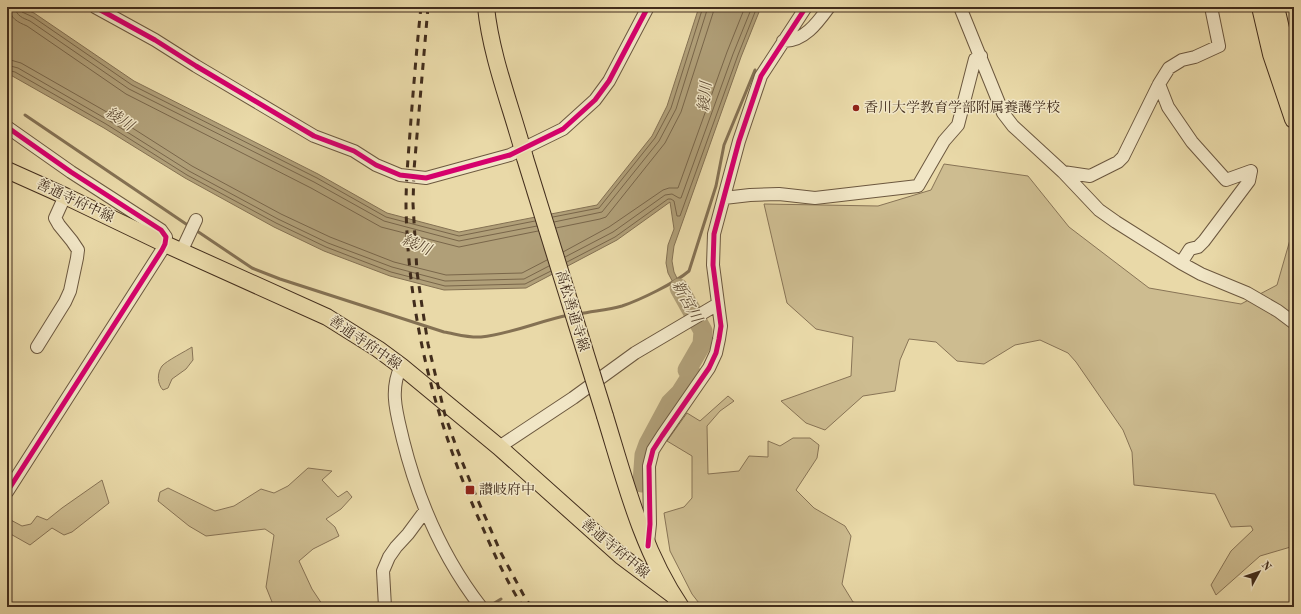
<svg xmlns="http://www.w3.org/2000/svg" width="1301" height="614" font-family="'Old Standard TT','Noto Serif JP',serif">
<rect width="100%" height="100%" fill="#e9d9a8"/>
<filter id="stains"><feTurbulence type="fractalNoise" baseFrequency=".005" numOctaves="4"/><feColorMatrix values="0 0 0 0 .2 0 0 0 0 .09 0 0 0 0 .02 0 0 0 .5 -.17"/></filter>
<radialGradient id="worn" r=".72"><stop offset=".6" stop-color="#630" stop-opacity="0"/><stop offset="1" stop-color="#630" stop-opacity=".3"/></radialGradient>
<path fill="#cdbc90" stroke="#887456" d="M944,164L1028,176L1069,227L1149,288L1241,304L1277,285L1294,226V546L1260,556L1216,595L1211,585L1231,551L1253,530L1251,526L1231,527L1215,494L1134,485L1132,452L1123,430L1076,362L1068,353L1040,340L1015,345L984,364L957,361L936,342L909,339L900,360L895,391L863,396L825,430L806,423L781,401L851,376L853,337L816,329L787,303L764,204L878,206L931,190Z
M192,347L193,360L186,369L172,379L168,388L163,390C157,384 157,373 162,366C166,361 186,351 192,347Z
M728,396L734,401L720,411L707,426L708,474L739,471L749,456L768,457V441L780,446L793,438H810L819,445L817,458L796,490L814,508L845,526L851,536L842,584L853,602L871,607H702L692,594L670,551L664,513L684,507L692,498V456L667,441L687,413L700,421Z
M308,468L332,471L322,480L338,497L347,491L352,497L341,509L326,519L335,527L339,536L313,549L299,561L312,589L324,607H274L266,587L274,535L265,529L206,536L189,526L158,501L160,492L168,488L215,511L234,506L261,489L274,493L288,486Z
M102,480L109,503L72,532L64,535L52,528L30,545L7,532V518L22,526L31,524L37,516L47,520L62,508Z"/>
<path fill="#b09f78" stroke="#847153" d="M7,7H20L34,13L134,81L318,174L387,213L459,232L597,205L652,136L667,106L699,7H761L741,57L674,246L672,261L674,272L692,309L688,311L668,273L666,263L668,245L674,229L670,202L617,240L526,288L444,290L390,276L324,251L274,227L185,178L104,128L7,73Z"/>
<g fill="none" stroke-linecap="round" stroke-linejoin="round">
<path stroke="#79664a" stroke-width="1" d="M9,7C10,19 18,22 27,26L126,94L311,188L381,227L459,247L538,231
M15,7C16,16 23,18 30,21L129,89L314,182L384,221L459,241L537,226
M20,7L22,12L33,17L132,85L317,178L386,217L459,236L535,221
M7,59L21,63L112,115L192,166L281,214L330,237L394,262L446,275L522,273L547,260
M7,65L18,68L108,120L189,171L278,219L328,243L392,267L445,281L524,279L549,266
M7,70L15,72L106,124L187,175L276,223L326,247L391,272L445,286L525,284L551,271
M553,217L599,208L655,138L671,108L703,7
M554,222L602,212L659,141L676,109L708,7
M556,228L600,219L606,217L665,143L681,112L713,13L714,7
M563,252L609,227L663,190L669,188H678L727,52L745,7
M565,257L613,232L665,195L672,194L679,198H681L733,54L752,7
M567,262L615,237L668,199H671L674,201L677,216H680L738,55L757,7"/>
<path stroke="#847153" stroke-width="3" d="M25,115L189,226
M194,229L252,268L280,279L444,332C456,334 469,338 481,337C511,334 539,321 569,315
M579,314C593,311 608,310 622,306C640,300 675,283 689,271L716,186L724,145L755,70
M469,607L471,603L473,605
M488,607L501,599"/>
<path stroke="#b09f78" stroke-width="19" d="M642,483L644,455L648,444L670,403L680,393L692,374L687,370L702,344L703,331L679,288"/>
<defs>
<path id="minor" d="M95,7L155,40L196,66L314,136L354,151L376,165L400,175L426,178L510,155L563,129L595,100L609,81L648,7
M960,7L1003,113L1013,126L1063,172L1099,210L1116,222L1181,263L1201,274L1247,293L1278,311L1294,323
M783,41C804,42 818,22 829,7
M7,127L71,172L161,230L166,237L165,244L162,250L7,492
M1063,172L1090,176L1118,162L1123,157L1159,84
M724,198L750,195L779,194L815,198L918,186L944,141L958,125L975,59L981,56
M181,252L196,220
M1181,263L1190,249L1198,247L1204,241L1249,181L1251,171L1226,180L1192,142L1168,107L1159,84L1169,68L1182,60L1195,57L1219,46L1211,7
M37,347L65,302L70,291L77,258L78,250L72,241L59,225L55,218L65,196
M401,366C389,391 397,414 403,440C418,500 443,558 481,607
M499,447L573,398L635,353L718,304
M648,543L650,524L649,466L653,450L662,436L709,368L716,353L719,339L721,326L713,265L714,234L739,141L761,76L806,7
M385,607L383,571L389,557L396,547L408,534L425,511"/>
<path id="major" d="M486,7C491,57 512,109 525,158
M7,170L65,196L165,244L327,317L378,349L401,366L499,447L621,556L673,595
M605,416C625,481 642,550 681,607"/>
<path id="highway" d="M1261,7L1272,54L1294,119
M1275,7L1285,50L1294,78"/>
</defs>
<use href="#minor" stroke="#6c583f" stroke-width="14"/>
<use href="#major" stroke="#422d1c" stroke-width="18"/>
<use href="#highway" stroke="#422d1c" stroke-width="20"/>
<use href="#minor" stroke="#f1e6c6" stroke-width="12"/>
<use href="#major" stroke="#e9d9a8" stroke-width="16"/>
<use href="#highway" stroke="#e9d9a8" stroke-width="18"/>
<path stroke="#422d1c" stroke-width="3" stroke-dasharray="7 7" stroke-linecap="butt" d="M421,7C417,44 414,82 411,119C409,148 406,177 406,206C408,318 436,425 482,526C494,554 507,582 523,607
M428,7L414,170L413,204L417,272L422,306L428,344L445,415L457,449L476,496L501,553L523,594L531,607"/>
<defs>
<path id="major-bridge" d="M525,158L605,416"/>
</defs>
<use href="#major-bridge" stroke="#422d1c" stroke-width="18" stroke-linecap="butt"/>
<use href="#major-bridge" stroke="#e9d9a8" stroke-width="16"/>
<defs>
<path id="cycleway" d="M95,7L155,40L196,66L314,136L354,151L376,165L400,175L426,178L510,155L563,129L595,100L609,81L648,7
M7,127L71,172L161,230L166,237L165,244L162,250L7,492
M648,546L650,524L649,466L653,450L662,436L709,368L716,353L719,339L721,326L713,265L714,234L739,141L761,76L806,7"/>
</defs>
<use href="#cycleway" stroke="#f1e6c6" stroke-width="8"/>
<use href="#cycleway" stroke="#d6006c" stroke-width="5"/>
</g>
<g fill="#8f2418" stroke="#f1e6c6" stroke-width="1.5">
<circle cx="856" cy="108" r="4"/>
<rect x="465" y="485" width="10" height="10" rx="2"/>
</g>
<g text-anchor="middle" dominant-baseline="central" stroke-width="3" stroke-linejoin="round" paint-order="stroke">
<g font-size="14" fill="#422d1c" stroke="#f1e6c6" text-anchor="start">
<text x="864" y="108">香川大学教育学部附属養護学校</text>
<text x="479" y="490">讃岐府中</text>
</g>
<g font-size="14" fill="#422d1c" stroke="#f1e6c6">
<text transform="translate(75 201) rotate(25)">善通寺府中線</text>
<text transform="translate(572 311) rotate(73)">高松善通寺線</text>
<text transform="translate(365 343) rotate(34)">善通寺府中線</text>
<text transform="translate(615 549) rotate(40)">善通寺府中線</text>
</g>
<g font-size="15" font-style="italic" fill="#5e4a33" stroke="#f1e6c6">
<text transform="translate(706 97) rotate(-84)">綾川</text>
<text transform="translate(119 120) rotate(33)">綾川</text>
<text transform="translate(416 246) rotate(23)">綾川</text>
<text transform="translate(686 302) rotate(61)">新宮川</text>
</g>
</g>
<rect width="1301" height="614" fill="none" stroke="#e9d9a8" stroke-width="24"/>
<rect x="8" y="8" width="1285" height="598" fill="none" stroke="#422d1c" stroke-width="2"/>
<rect x="12" y="12" width="1277" height="590" fill="none" stroke="#422d1c"/>
<g transform="translate(1259 572) rotate(50)" stroke="#f1e6c6" stroke-width="3" paint-order="stroke">
<path d="M0-3L7 15L0 10L-7 15Z" fill="#422d1c"/>
<text y="-6" font-size="11" font-weight="bold" text-anchor="middle" fill="#422d1c">N</text>
</g>
<rect width="100%" height="100%" filter="url(#stains)"/>
<rect width="100%" height="100%" fill="url(#worn)"/>
</svg>
